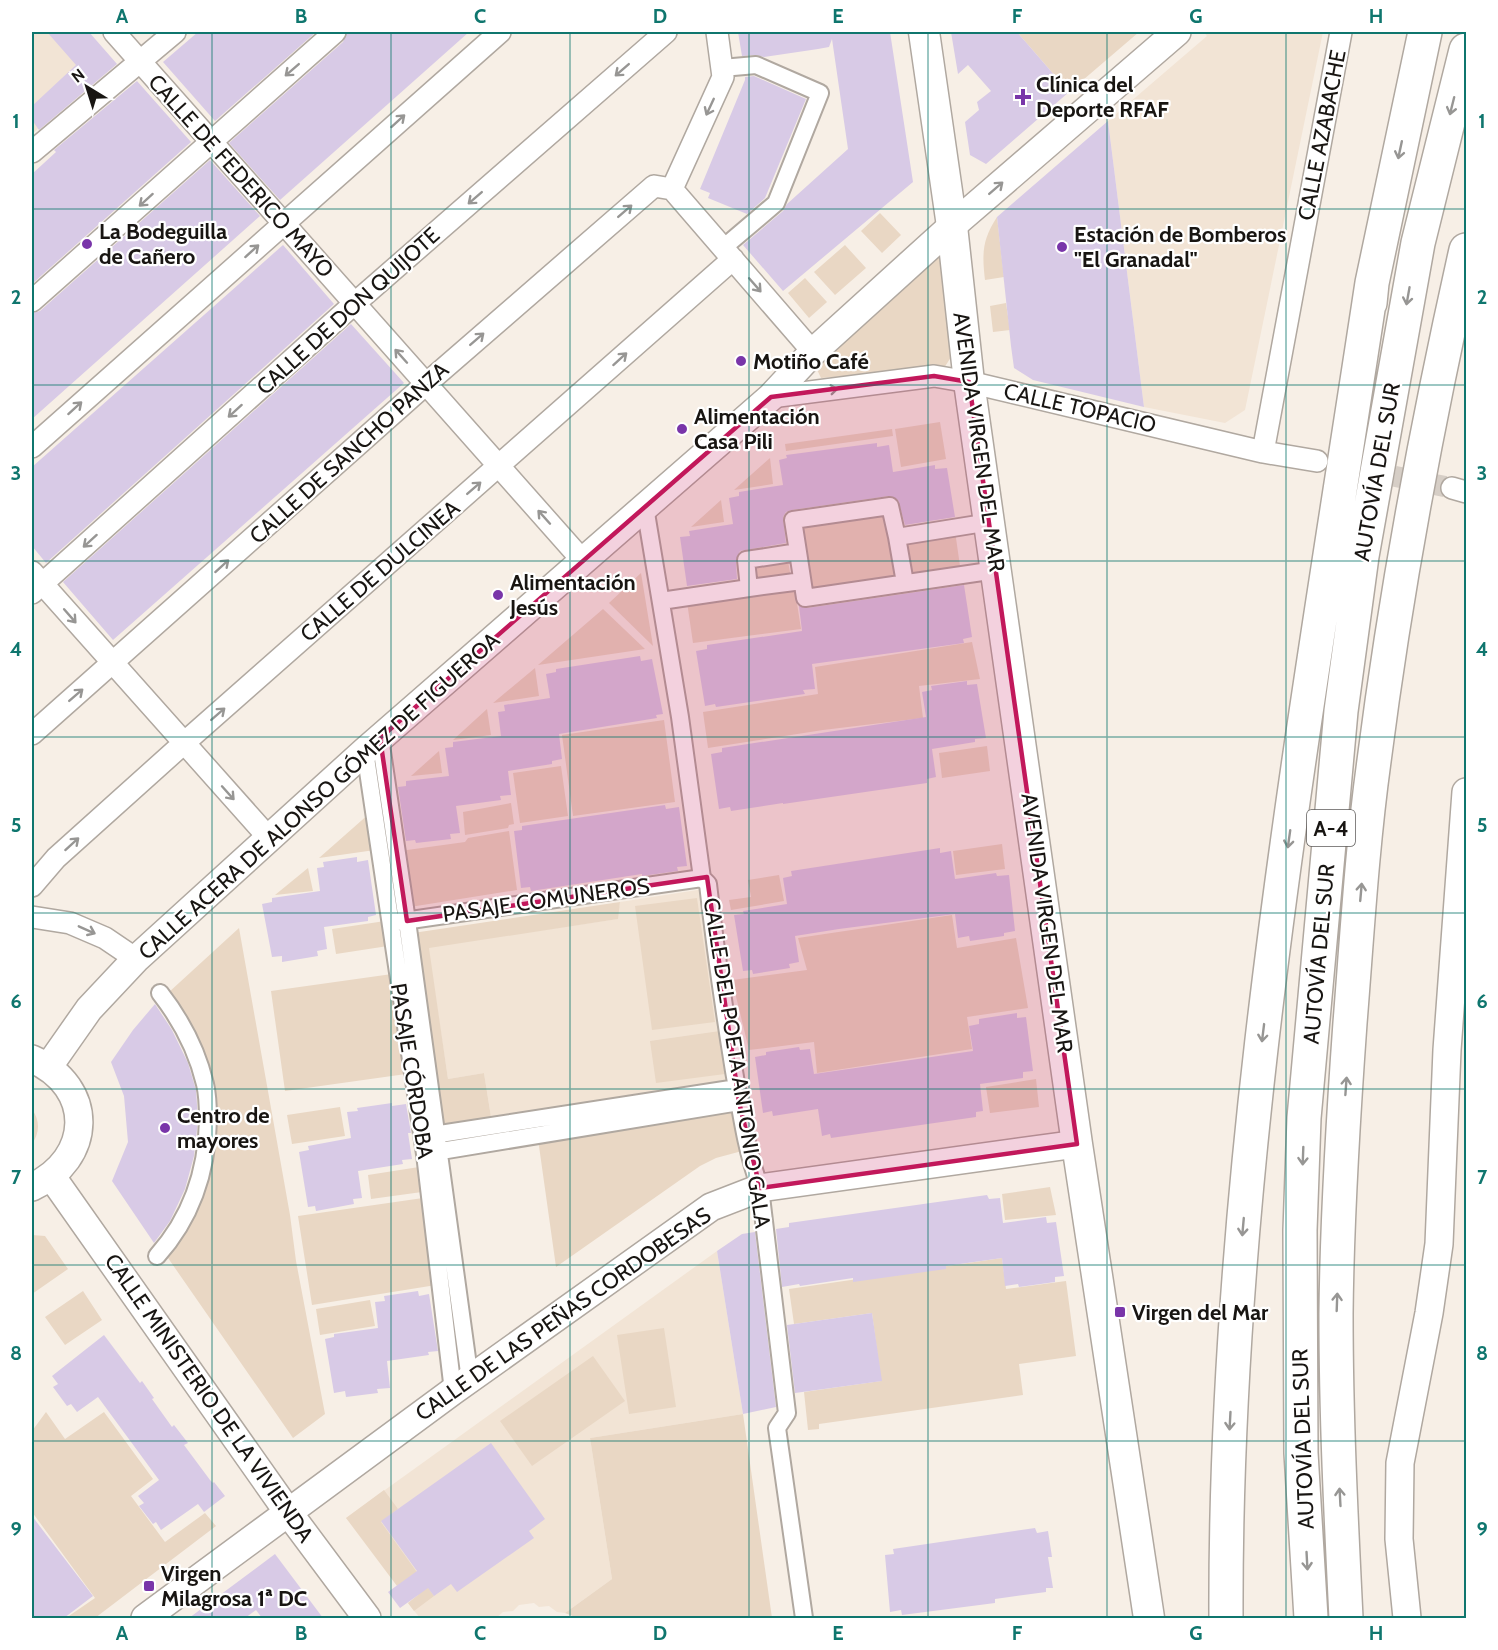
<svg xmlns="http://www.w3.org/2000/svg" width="1498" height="1650" font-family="Cabin,sans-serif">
<rect width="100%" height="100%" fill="#f7efe6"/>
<path fill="#f2e4d5" d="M32,32H88L114,61L32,134Z
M1204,32H1323L1245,410L1225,423L1144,407L1108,121L1207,36Z
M704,889L731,1084L491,1117L484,1073L448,1079L428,947L617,919L620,902Z
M717,1251L743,1414L590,1438L612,1579L565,1613L557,1612L549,1606L539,1607L534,1603L519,1605L513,1611L503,1612L496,1618H420L408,1603L418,1595L346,1518Z"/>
<path fill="#e9d7c4" d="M1017,32H1139L1069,92Z
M880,213L901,235L882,253L861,231Z
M997,217L1004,277L985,280C982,254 982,240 997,217Z
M845,245L866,268L835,295L814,272Z
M944,253L955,351L944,368L821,378L812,359L924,255Z
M805,278L827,302L809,318L788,293Z
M1006,303L1010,330L993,332L990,306Z
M940,422L946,459L901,467L895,429Z
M892,429L893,436L786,451L785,444Z
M770,458L773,484L734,490Z
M721,500L724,522L691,527Z
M888,508L899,581L807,596L796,523Z
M955,531L961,573L906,582L900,539Z
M787,555L791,578L751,585L748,562Z
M641,573L653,646L609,603Z
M794,584L801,629L693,643L687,602Z
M603,609L645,649L538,665Z
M972,642L980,679L919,686L923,718L823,730L708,748L703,712L818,694L815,667Z
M535,668L539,696L493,703Z
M487,709L491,735L453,740Z
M664,720L675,802L573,816L562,735Z
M987,746L990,771L942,778L939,753Z
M439,751L442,773L411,776Z
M561,766L568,816L520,823L513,773Z
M511,803L514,824L509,825L508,828L465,835L463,812Z
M370,813L375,850L319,858Z
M509,831L517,890L410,907L400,851L465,842L468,838Z
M1002,844L1005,869L956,875L953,851Z
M308,868L313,891L275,895Z
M779,875L784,901L731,910L729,900L751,897L748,880Z
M697,898L715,1022L652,1030L635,906Z
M620,902L618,919L429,948L448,1079L484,1073L491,1117L441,1125L413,933Z
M952,915L957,948L1016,938L1028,1008L967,1017L972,1049L817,1073L814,1042L749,1050L732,980L807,970L798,938Z
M385,921L388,946L336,954L332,929Z
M239,928L290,1215L296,1261L325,1414L293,1438L168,1258L179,1239L214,1134L168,993Z
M392,974L406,1074L285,1091L271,991Z
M720,1031L725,1074L656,1083L650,1041Z
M1036,1079L1039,1107L990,1113L986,1087Z
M340,1107L345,1136L292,1144L287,1115Z
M32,1109C40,1121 40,1132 32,1144Z
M737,1112L742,1151L716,1158L700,1166L556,1267L538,1139Z
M419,1167L422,1192L371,1199L368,1175Z
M1050,1187L1056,1215L1005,1220L1002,1194Z
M423,1198L436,1285L312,1305L298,1216Z
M32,1235L45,1236L68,1269L32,1294Z
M1002,1258L1006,1289L1066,1281L1076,1356L1019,1364L1023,1395L819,1424V1429L808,1430L804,1392L881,1381L872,1313L794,1324L789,1289Z
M83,1291L102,1320L65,1345L45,1317Z
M370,1300L375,1326L320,1335L316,1309Z
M664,1328L676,1407L629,1414L617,1335Z
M593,1356L625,1401L532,1466L500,1421Z
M46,1412L65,1439L104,1412L153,1479L131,1496L165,1542L205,1513L216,1526L95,1618H66L95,1598L32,1512V1431Z
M743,1414L772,1618H578L565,1613L612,1579L590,1438Z
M384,1490L398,1509L381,1522L434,1596L414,1611L408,1603L418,1595L397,1586L346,1518Z"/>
<path fill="#d8cae6" d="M47,32H89L117,64L39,130L32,120V106L76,65Z
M198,32H316L215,121L163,62Z
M347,32H469L280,200L229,143L343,42Z
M738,32H890L913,182L783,291L743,245L783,211L787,204L848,149L832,39L829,47L818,49L764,57L756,55L742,56Z
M951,32H1017L1069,92L986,164L970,155L965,122L979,110L977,102L991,91L968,65L958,74Z
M754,76L806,99L765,198L747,214L708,198L710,193L700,189L745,80V77Z
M137,81L191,142L32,284V174L56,152L54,150Z
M1108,121L1144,407L1033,380L1014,368L1011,346L997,217Z
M210,160L260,216L32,419V313L40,311Z
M283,245L334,304L46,563L32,546V467Z
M351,324L404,383L113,640L63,582Z
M877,443V447L889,445L893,472L935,465V469L947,468L955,517L905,525L898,500L889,496L792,510L786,512L783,517L786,543L740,551L736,561L737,579L687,586L680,537L690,536L689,531L733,524L729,498L739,496V492L783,485L779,460L787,458L786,455Z
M964,585L972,637L963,639L964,643L812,664L815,689L803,690L805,694L716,707L715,704L705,706L696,651L707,649V645L802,631L799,606L807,608Z
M640,656L641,661L652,659L663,714L656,715L657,718L559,734L562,759L552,761V764L508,771L511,795L500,796L501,800L456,806L460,833L450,834L451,839L416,843L415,840L406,841L398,787L406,786V781L449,776L445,748L453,747V742L501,736L498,712L505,711L504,705L550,698L546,674L556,672V669Z
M967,681V685L977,684L986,738L975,739V742L932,749L936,777L927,779V783L783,804V803L731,811L730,807L719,809L711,754L722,752V748L926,717L922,692L932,690L931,686Z
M665,805L666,809L679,807L687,866L677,867L678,871L642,876V874L531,891L530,887L521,888L514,831L522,830V826Z
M940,848V853L951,851L955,879L996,873L997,876L1009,875L1015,931L1004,933V936L970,941L969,936L958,938L955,914L839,929L795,936L799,962L789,964L790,968L753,974L752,970L743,971L734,915L744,914L743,911L787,904L783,878L792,876L791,871Z
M357,857V862L368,860L376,915L368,917V921L324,927L327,949L317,951L318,956L282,962V956L272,957L262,904L272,902V898L320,891L317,868L324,867L323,862Z
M155,1004L172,1030L188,1063L196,1090L198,1120L194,1156L185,1189L170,1221L154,1243L112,1181L128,1142L124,1096L111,1062L133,1030Z
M1017,1013V1018L1026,1017L1033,1071L1023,1072V1078L980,1084L983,1111L976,1112V1117L831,1138L830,1134L822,1136L818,1109L773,1116L772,1111L763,1113L755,1057L766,1055V1052L799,1047L800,1050L810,1049L814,1074L973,1051L969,1026L979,1024V1019Z
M392,1103V1106L406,1104L411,1133H408L412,1159L402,1160L403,1164L358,1171L362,1198L353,1199L354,1204L316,1211L315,1206L308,1207L299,1152L309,1150L308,1146L351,1138L347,1112L358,1111L357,1108Z
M987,1195L989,1199L1000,1198L1003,1223L1046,1217L1047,1223L1056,1222L1064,1276L1055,1277V1282L1019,1287L1018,1284L1005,1286L1002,1258L946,1266V1269L853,1282V1278L800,1286L799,1284L782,1287L776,1229L789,1227V1223Z
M755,1232L776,1407L743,1414L717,1251L742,1234Z
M418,1291L419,1296L429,1294L438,1351L428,1352L429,1355L387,1361L390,1388L377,1389L378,1393L346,1397L345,1391L334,1393L325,1339L334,1337V1334L378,1328L375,1302L385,1301L384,1296Z
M872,1313L882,1381L795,1393L787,1325Z
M104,1335L140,1383L142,1381L154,1398L152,1399L172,1427L174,1425L188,1443L184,1445L210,1480L213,1483L214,1482L225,1496L204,1512L198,1504L161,1530L156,1522L153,1524L139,1506L144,1503L138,1496L159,1480L98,1397L77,1412L71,1404L67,1406L53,1387L58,1384L52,1376Z
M491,1443L545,1519L529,1531L534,1538L457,1592L451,1584L434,1596L428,1588L400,1608L388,1592L417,1571L381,1521Z
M32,1516L93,1596L64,1618H32Z
M1035,1528L1037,1533L1048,1531L1052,1557H1048L1053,1588H1046V1592L995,1599V1603L902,1615L901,1610L890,1612L885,1555L894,1554L893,1549Z
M275,1554L323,1618H262L256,1610L245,1618H189Z"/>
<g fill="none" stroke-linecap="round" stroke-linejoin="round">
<path stroke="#d6cec6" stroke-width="21" stroke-dasharray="21 10" stroke-linecap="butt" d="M1364,470L1452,488"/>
<defs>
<path id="pedestrian" d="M722,68L756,65L820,93L776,203L723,248
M645,507L680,717L702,878L708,884C715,947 724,1009 734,1071C741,1111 746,1150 760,1188L787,1413L777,1428L804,1618
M897,537L905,583
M798,552L805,598L996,570
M749,588L802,581
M661,601L749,588L746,560L798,552L793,520L890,506L897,537L990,522
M380,738L407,921L470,1380
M365,751L425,1154L453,1391
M397,922L702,878
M427,1136L737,1088
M429,1153L739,1102
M157,1256C191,1218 207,1171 208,1120C208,1108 208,1096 205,1084C197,1050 181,1020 160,993"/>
<path id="minor" d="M114,32L583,561
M717,32L723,77L672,189L813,352
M32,152L175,32
M32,301L335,32
M771,397L934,376L969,382L1263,452L1317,461
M32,447L500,32
M1263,452L1341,32
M1452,488L1466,492
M32,572L269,838
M32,593L354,304L666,32
M32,734L426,384L654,186L672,189
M32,886L56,858L184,743L733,259
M32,917L70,923L105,938L136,959"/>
<path id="tertiary" d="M49,1066L89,1009L136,959L365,751L771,397L813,352L952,226L1177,32
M52,1177L288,1512L367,1618
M32,1187C93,1159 96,1087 32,1059
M145,1618L453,1391L711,1207L760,1188L1077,1144
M1407,1618L1399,1539L1400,1463L1429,1313L1439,1244L1447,1050L1466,792"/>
<path id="secondary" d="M924,32L952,226L969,382L1077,1144L1149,1618"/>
<path id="motorway" d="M1370,303L1372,283L1425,32
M1226,1618C1224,1170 1305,726 1372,283
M1311,1618L1301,1453L1300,1230L1304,1118L1341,711L1362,556L1418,243L1466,50
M1346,1618C1341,1517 1336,1416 1336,1314C1337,1217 1343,1120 1350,1023C1357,936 1362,848 1374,761C1396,589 1428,419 1466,250"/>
</defs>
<use href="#pedestrian" stroke="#b0a8a0" stroke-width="20"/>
<use href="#minor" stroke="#b0a8a0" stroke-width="24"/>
<use href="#tertiary" stroke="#b0a8a0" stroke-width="30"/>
<use href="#secondary" stroke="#b0a8a0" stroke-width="33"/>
<use href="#motorway" stroke="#b0a8a0" stroke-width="36"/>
<use href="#pedestrian" stroke="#fff" stroke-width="16"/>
<use href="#minor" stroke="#fff" stroke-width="21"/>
<use href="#tertiary" stroke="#fff" stroke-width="27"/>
<use href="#secondary" stroke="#fff" stroke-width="30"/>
<use href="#motorway" stroke="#fff" stroke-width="33"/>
</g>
<defs><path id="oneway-shaft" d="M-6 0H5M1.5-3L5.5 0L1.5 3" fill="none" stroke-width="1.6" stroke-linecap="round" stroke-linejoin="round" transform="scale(1.5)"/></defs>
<g stroke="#979694">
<use href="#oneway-shaft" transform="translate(292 70) rotate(139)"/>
<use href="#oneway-shaft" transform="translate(622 70) rotate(139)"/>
<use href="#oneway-shaft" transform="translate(1452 106) rotate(104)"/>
<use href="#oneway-shaft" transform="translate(710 107) rotate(115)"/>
<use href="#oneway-shaft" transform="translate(398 121) rotate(-42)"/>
<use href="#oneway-shaft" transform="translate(1400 150) rotate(102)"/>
<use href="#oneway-shaft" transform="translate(996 188) rotate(-41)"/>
<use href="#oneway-shaft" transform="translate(475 198) rotate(139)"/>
<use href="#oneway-shaft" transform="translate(146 200) rotate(138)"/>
<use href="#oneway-shaft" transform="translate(625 211) rotate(-41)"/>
<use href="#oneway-shaft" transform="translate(252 251) rotate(-42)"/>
<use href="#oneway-shaft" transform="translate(755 285) rotate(49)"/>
<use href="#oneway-shaft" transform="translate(1408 296) rotate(100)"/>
<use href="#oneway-shaft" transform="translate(477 339) rotate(-41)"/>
<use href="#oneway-shaft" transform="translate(401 356) rotate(-132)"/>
<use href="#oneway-shaft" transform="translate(620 359) rotate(-42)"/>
<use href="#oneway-shaft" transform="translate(829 390) rotate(-7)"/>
<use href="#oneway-shaft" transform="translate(75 408) rotate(-42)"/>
<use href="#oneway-shaft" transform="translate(235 411) rotate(138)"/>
<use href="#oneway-shaft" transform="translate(474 488) rotate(-41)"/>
<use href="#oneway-shaft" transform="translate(544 517) rotate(-132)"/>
<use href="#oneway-shaft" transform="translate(90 541) rotate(138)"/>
<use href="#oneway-shaft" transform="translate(222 566) rotate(-42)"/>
<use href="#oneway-shaft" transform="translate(70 616) rotate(49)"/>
<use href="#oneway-shaft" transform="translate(76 695) rotate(-41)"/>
<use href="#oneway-shaft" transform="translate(218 714) rotate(-41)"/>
<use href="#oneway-shaft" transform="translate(228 793) rotate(48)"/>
<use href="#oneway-shaft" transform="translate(1289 839) rotate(98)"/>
<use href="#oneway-shaft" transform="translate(72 844) rotate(-42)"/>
<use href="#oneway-shaft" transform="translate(1361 892) rotate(-85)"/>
<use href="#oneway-shaft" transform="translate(87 930) rotate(24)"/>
<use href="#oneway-shaft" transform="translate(1263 1033) rotate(97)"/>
<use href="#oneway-shaft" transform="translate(1346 1086) rotate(-86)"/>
<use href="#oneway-shaft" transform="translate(1303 1156) rotate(92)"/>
<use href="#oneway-shaft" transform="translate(1243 1227) rotate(95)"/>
<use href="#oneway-shaft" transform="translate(1337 1302) rotate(-88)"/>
<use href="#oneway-shaft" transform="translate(1230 1421) rotate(93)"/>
<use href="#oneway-shaft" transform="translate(1340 1497) rotate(-93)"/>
<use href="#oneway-shaft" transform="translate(1307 1561) rotate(87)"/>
</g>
<path fill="#c2185b" fill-opacity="0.2" stroke="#c2185b" stroke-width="4.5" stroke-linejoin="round" d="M934,376L969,382L1077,1144L760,1188L739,1102L707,877L407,921L380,738L771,397Z"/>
<path fill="none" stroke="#0f766e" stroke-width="1.5" stroke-opacity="0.55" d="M212,32V1618M391,32V1618M570,32V1618M749,32V1618M928,32V1618M1107,32V1618M1286,32V1618M32,209H1466M32,385H1466M32,561H1466M32,737H1466M32,913H1466M32,1089H1466M32,1265H1466M32,1441H1466"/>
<g fill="#7935a9" stroke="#fff" stroke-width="2">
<path d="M1020 88h6v6h6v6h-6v6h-6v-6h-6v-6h6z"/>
<circle cx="87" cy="244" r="6"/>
<circle cx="1062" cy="247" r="6"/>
<circle cx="741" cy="361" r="6"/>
<circle cx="682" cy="429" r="6"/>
<circle cx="498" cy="595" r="6"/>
<circle cx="165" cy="1128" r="6"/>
<rect x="1114" y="1306" width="12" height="12" rx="3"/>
<rect x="143" y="1580" width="12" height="12" rx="3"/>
</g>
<g text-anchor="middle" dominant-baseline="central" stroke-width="4.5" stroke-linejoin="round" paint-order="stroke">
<rect fill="#fff" stroke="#5d5b59" stroke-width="1.5" x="1307" y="810" width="48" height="36" rx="4.5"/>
<g font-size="21" font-weight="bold" fill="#181512">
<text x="1331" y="828">A-4</text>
</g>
<g font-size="22" font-weight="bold" fill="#181512" stroke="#fff" text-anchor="start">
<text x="1036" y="84">Clínica del<tspan x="1036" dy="25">Deporte RFAF</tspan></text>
<text x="99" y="231">La Bodeguilla<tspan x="99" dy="25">de Cañero</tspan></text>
<text x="1074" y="234">Estación de Bomberos<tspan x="1074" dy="25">"El Granadal"</tspan></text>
<text x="753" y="361">Motiño Café</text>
<text x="694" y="416">Alimentación<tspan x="694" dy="25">Casa Pili</tspan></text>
<text x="510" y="582">Alimentación<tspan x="510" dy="25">Jesús</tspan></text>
<text x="177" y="1115">Centro de<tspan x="177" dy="25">mayores</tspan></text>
<text x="1132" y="1312">Virgen del Mar</text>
<text x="161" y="1573">Virgen<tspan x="161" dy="25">Milagrosa 1ª DC</tspan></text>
</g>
<g font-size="22" fill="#181512" stroke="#fff">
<text transform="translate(1322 135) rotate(-79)">CALLE AZABACHE</text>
<text transform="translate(241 176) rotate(48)">CALLE DE FEDERICO MAYO</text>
<text transform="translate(348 311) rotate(-42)">CALLE DE DON QUIJOTE</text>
<text transform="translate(1080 408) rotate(13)">CALLE TOPACIO</text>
<text transform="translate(979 442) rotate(82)">AVENIDA VIRGEN DEL MAR</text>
<text transform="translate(349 453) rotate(-42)">CALLE DE SANCHO PANZA</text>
<text transform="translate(1377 472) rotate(-80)">AUTOVÍA DEL SUR</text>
<text transform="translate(380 571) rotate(-41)">CALLE DE DULCINEA</text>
<text transform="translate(319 796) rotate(-42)">CALLE ACERA DE ALONSO GÓMEZ DE FIGUEROA</text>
<text transform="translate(546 900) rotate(-8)">PASAJE COMUNEROS</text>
<text transform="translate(1047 923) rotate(82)">AVENIDA VIRGEN DEL MAR</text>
<text transform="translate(1319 954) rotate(-85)">AUTOVÍA DEL SUR</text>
<text transform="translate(737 1063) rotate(81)">CALLE DEL POETA ANTONIO GALA</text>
<text transform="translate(412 1071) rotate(81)">PASAJE CÓRDOBA</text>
<text transform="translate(563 1314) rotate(-35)">CALLE DE LAS PEÑAS CORDOBESAS</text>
<text transform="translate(209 1398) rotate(55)">CALLE MINISTERIO DE LA VIVIENDA</text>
<text transform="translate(1303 1439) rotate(-92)">AUTOVÍA DEL SUR</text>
</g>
</g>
<rect width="1498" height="1650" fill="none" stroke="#ffffff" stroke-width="66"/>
<g transform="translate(87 87) rotate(322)" stroke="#ffffff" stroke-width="4.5" paint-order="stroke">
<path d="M0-4.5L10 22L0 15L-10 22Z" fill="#181512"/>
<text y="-9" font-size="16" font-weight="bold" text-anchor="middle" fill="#181512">N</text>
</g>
<rect x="33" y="33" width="1432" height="1584" fill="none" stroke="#0f766e" stroke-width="2"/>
<g font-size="20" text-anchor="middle" font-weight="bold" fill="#0f766e">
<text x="122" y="23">A</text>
<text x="301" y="23">B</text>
<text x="480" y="23">C</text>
<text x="660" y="23">D</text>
<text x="838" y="23">E</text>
<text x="1017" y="23">F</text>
<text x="1196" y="23">G</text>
<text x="1376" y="23">H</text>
<text x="16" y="128">1</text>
<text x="1482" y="128">1</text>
<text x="16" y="304">2</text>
<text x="1482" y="304">2</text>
<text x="16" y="480">3</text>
<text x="1482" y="480">3</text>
<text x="16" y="656">4</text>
<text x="1482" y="656">4</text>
<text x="16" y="832">5</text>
<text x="1482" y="832">5</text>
<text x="16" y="1008">6</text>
<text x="1482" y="1008">6</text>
<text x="16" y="1184">7</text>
<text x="1482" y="1184">7</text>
<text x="16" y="1360">8</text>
<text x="1482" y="1360">8</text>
<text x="16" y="1536">9</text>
<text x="1482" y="1536">9</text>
<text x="122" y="1640">A</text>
<text x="301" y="1640">B</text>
<text x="480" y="1640">C</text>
<text x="660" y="1640">D</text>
<text x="838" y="1640">E</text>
<text x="1017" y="1640">F</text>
<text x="1196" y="1640">G</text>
<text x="1376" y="1640">H</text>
</g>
</svg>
